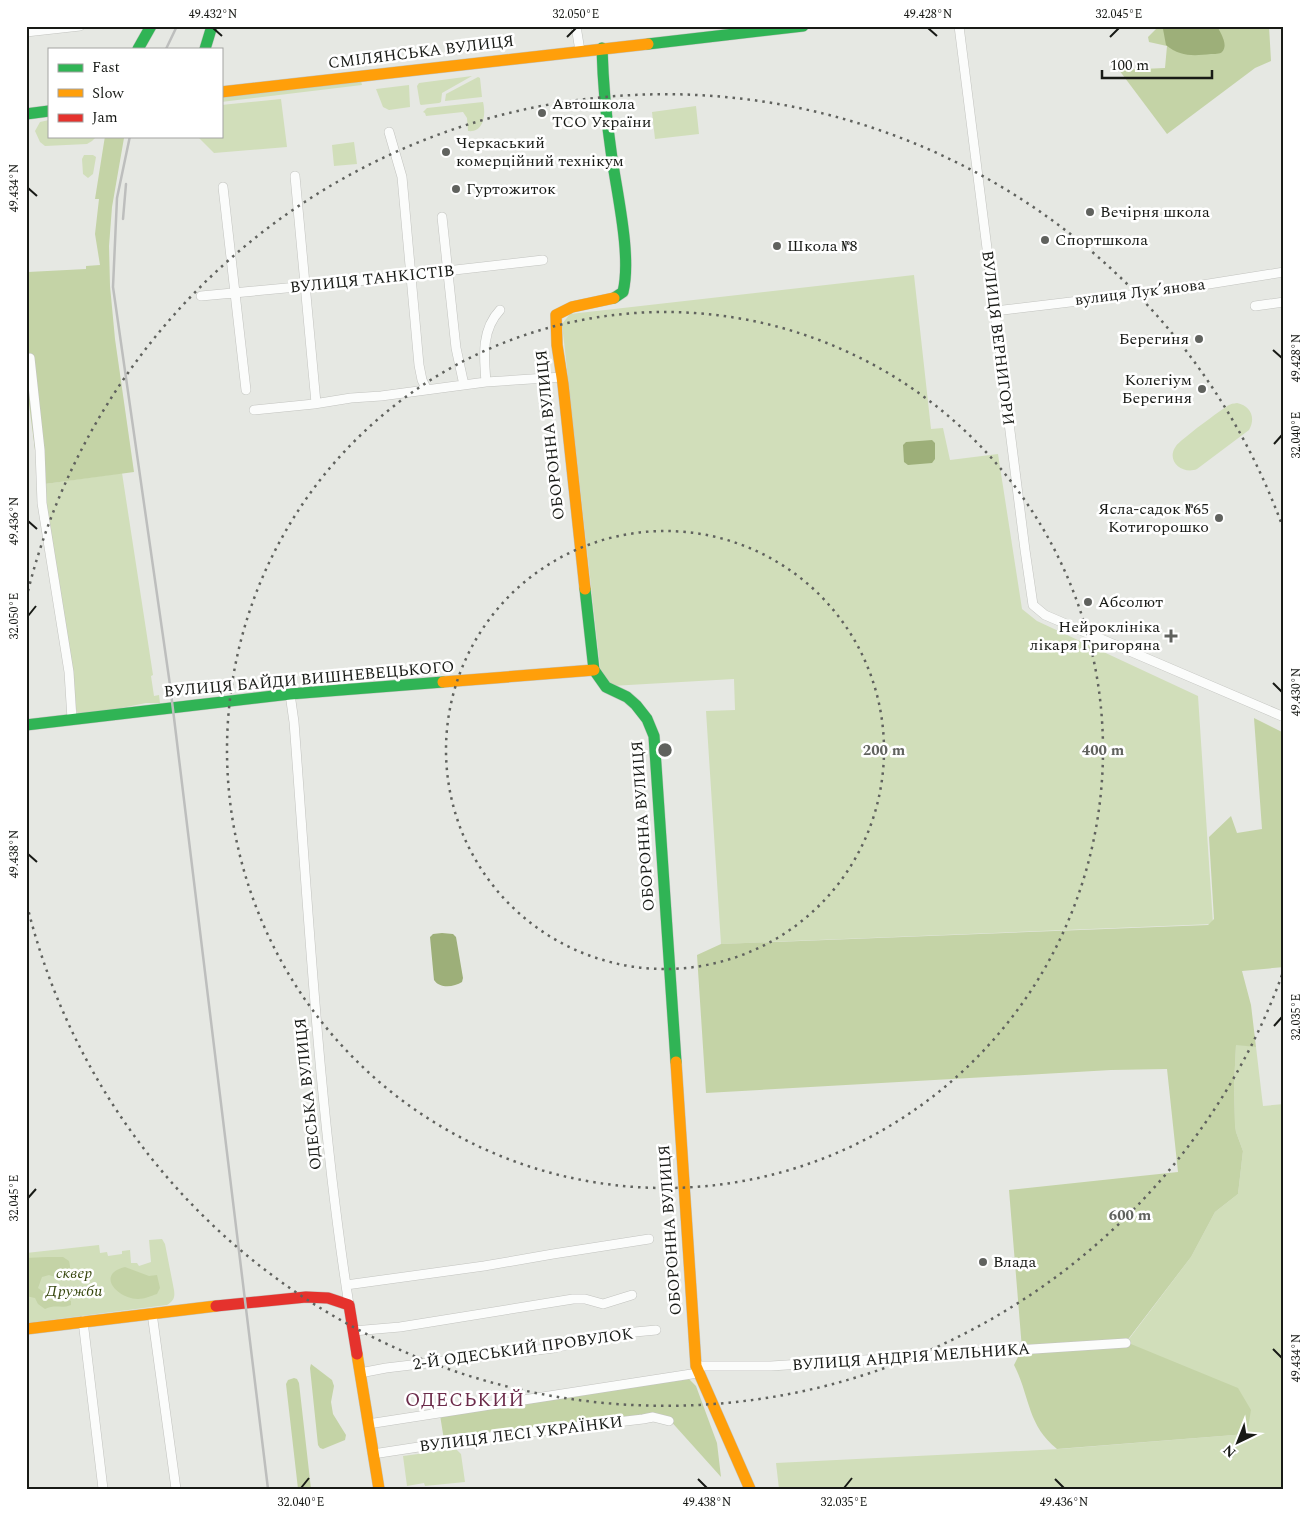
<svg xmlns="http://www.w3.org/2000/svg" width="1310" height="1515" font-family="Spectral,serif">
<rect width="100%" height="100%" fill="#e6e8e3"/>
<path fill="#d1deba" d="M472,76L442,93L441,102L439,103L421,105L420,104L417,86L419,83Z
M478,77L480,78L482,97L445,101L446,94Z
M361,81L362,85L221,102V97Z
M409,85L410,107L389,110L383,107L376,89Z
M281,99L287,147L214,153L197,136H221V105Z
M483,102C486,114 484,133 468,131L467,118L463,112L426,116L425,113L423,112L427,108Z
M696,106L699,134L655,139L652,112Z
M49,120V136H97L92,141L87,144L45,146L40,142L35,131L40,122Z
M354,142L357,164L334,166L332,145Z
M84,155H93L96,157L93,174L88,178L83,174L82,159Z
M914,275L931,429L943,428L950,460L998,454L1022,609L1037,621L1198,696L1213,924L721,944L706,711L735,710L734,679L611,686L601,676L562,324L570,314Z
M1237,403C1251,406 1256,418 1249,430L1197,469C1183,475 1165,461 1176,446C1180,440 1222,409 1229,405C1233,403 1233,404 1237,403Z
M122,473L153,675L151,676L154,696L159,695L160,703H146L82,716L78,714L76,709L43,503L45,484Z
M1236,1044L1256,1047L1263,1106L1284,1104V1489H779L776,1463L1060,1449L1247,1434L1126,1343L1191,1257L1215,1212L1238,1194L1243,1151L1236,1132L1235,1125L1234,1085Z
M162,1239L165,1244L174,1290C175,1297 174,1301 167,1305L26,1323V1253L99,1245L100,1253L107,1252L108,1256L122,1254V1251L130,1250L131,1263H137L139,1266L151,1262L149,1240Z
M456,1449L461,1454L465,1482L425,1486L424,1483L407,1486L403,1456Z"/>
<path fill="#c4d3a6" d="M1159,26H1269L1271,61L1255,68L1167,134L1119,70L1165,68L1167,46L1149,42L1148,37Z
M105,136H123L124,138L112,207L109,246L110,286L115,339L134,472L45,484L41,450H35L26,381V267L28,272L86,269V266L100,265L95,234L99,199H95Z
M1254,718L1284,733V967L1242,971L1251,1005L1256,1047L1236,1045L1234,1085L1235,1125L1236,1132L1243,1151L1238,1194L1215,1212L1191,1257L1126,1342L1238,1388L1251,1410L1247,1434L1057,1449C1027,1425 1030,1396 1014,1365L1022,1349L1009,1190L1178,1172L1167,1069L1111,1070L706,1093L697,955L721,944L1208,925L1214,919L1209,837L1231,816L1237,833L1262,829Z
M47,1257H63L69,1261C71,1270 71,1274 64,1280L49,1275L42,1277L38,1288L48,1295C57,1294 63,1296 71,1301V1305C62,1309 55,1304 45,1309L38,1304L35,1298L26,1296V1258Z
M125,1267L149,1276L157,1275L160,1288L157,1294C150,1296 145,1299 138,1299C116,1298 96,1274 125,1267Z
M311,1364L332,1380L334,1386L331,1402L333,1414L346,1435L345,1440L323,1449L320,1448L318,1445L310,1368Z
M294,1378L297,1379L299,1383L311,1489H298L286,1384L288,1380Z
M689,1379L696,1386L717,1443L721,1477L668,1418L444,1440L440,1415Z"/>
<path fill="#9daf79" d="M1165,26H1217C1220,32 1229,45 1222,52C1220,54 1214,54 1211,54C1194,56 1180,57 1166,45L1163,29Z
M932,440L935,443V459L932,463L908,465L904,462L903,445L906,442Z
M442,933L453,934L456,937L463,978L462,982C454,987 440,989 434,980L430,937L433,934Z"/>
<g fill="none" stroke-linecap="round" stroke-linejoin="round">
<defs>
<path id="street" d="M576,26L580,51
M959,26L1025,550L1033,605L1045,615L1284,717
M26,32L80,26
M389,132L402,177L419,365L422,380L427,390
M295,176L316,403
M223,187L246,390
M442,217L456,348L464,385
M201,296L340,283L543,260
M1255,306L1284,302
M995,311L1171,290L1284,272
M30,358L40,450L42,503L69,672L72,719
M486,382C484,357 481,330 500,310
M254,410L314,404L351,398L381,396L486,382L562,377
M290,694L294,722C309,917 319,1113 349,1305
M346,1285L484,1266L553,1254L649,1239
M152,1313L176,1489
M83,1321L103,1489
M353,1331L400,1327L573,1299H585L603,1304L632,1295
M696,1366H771L1126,1343
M360,1373L386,1368L554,1348L614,1334L656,1330
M368,1424L698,1373
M373,1454L464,1440L643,1419L653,1417L669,1421"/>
<path id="fast" d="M648,44L803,26
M602,48C603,83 606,117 611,151C616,190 632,255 623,292L614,298
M138,49L151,26
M205,49L212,26
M26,114L49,111
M585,589L594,670L606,687L627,697L636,705L647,719L654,736L676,1062
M26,725L290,694L443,682"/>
<path id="slow" d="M221,92L648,44
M585,589L563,384L557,345L556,315L572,307L614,298
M443,682L594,670
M676,1062L696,1366L750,1489
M26,1329L216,1306
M357,1354L379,1489"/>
<path id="jam" d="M216,1306L306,1297L328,1298L349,1305L357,1354"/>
</defs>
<use href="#street" stroke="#c2c3bf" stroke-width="10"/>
<use href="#fast" stroke="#c2c3bf" stroke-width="12"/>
<use href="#slow" stroke="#c2c3bf" stroke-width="12"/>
<use href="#jam" stroke="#c2c3bf" stroke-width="12"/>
<use href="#street" stroke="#fbfcfb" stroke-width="9"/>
<use href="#fast" stroke="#30b455" stroke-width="11"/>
<use href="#slow" stroke="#ff9f0a" stroke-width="11"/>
<use href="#jam" stroke="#e5322d" stroke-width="11"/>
<path stroke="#bdbebd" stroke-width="2.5" d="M166,49L177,26
M130,136L117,198L113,287L170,685L268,1489
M123,219L126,184"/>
</g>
<path fill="none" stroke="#181a16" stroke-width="2" d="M213,28L222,36M928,28L937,36M567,37L576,28M1110,37L1119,28M28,188L37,196M1273,350L1282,358M1274,444L1282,435M28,521L37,529M28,616L36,606M1273,683L1282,692M28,854L37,862M1274,1026L1282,1017M28,1198L36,1189M1273,1349L1282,1358M698,1479L707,1488M1055,1479L1064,1488M301,1488L309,1478M844,1488L852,1478"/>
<g fill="none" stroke="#60625e" stroke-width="2.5" stroke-dasharray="2.5 5">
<circle cx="665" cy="750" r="219"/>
<circle cx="665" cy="750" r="438"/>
<path d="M1282 975A657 657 0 0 1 28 909M28 591A657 657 0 0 1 1282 525"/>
</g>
<g fill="#60625e" stroke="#fff" stroke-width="2">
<circle cx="542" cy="113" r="5"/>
<circle cx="446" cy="152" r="5"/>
<circle cx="456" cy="189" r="5"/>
<circle cx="1090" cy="212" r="5"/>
<circle cx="1045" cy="240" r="5"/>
<circle cx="777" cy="246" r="5"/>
<circle cx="1199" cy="339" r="5"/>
<circle cx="1202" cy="389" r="5"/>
<circle cx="1219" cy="518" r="5"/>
<circle cx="1088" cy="602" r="5"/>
<path d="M1168.5 628.5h5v5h5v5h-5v5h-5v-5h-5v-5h5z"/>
<circle cx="983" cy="1262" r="5"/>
</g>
<g text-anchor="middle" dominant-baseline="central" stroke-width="5" stroke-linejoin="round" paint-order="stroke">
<g font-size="16" fill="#181a16" stroke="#fff">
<text transform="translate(421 52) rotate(-7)">СМІЛЯНСЬКА ВУЛИЦЯ</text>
<text transform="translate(372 279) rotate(-6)">ВУЛИЦЯ ТАНКІСТІВ</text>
<text transform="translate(1140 292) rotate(-7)">вулиця Лукʼянова</text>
<text transform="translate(998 338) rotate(83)">ВУЛИЦЯ ВЕРНИГОРИ</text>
<text transform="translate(550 435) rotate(-96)">ОБОРОННА ВУЛИЦЯ</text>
<text transform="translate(309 679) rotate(-5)">ВУЛИЦЯ БАЙДИ ВИШНЕВЕЦЬКОГО</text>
<text transform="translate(643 826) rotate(-94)">ОБОРОННА ВУЛИЦЯ</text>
<text transform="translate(308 1094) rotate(-96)">ОДЕСЬКА ВУЛИЦЯ</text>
<text transform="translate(670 1230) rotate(-94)">ОБОРОННА ВУЛИЦЯ</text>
<text transform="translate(523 1349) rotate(-8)">2-Й ОДЕСЬКИЙ ПРОВУЛОК</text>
<text transform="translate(911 1357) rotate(-4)">ВУЛИЦЯ АНДРІЯ МЕЛЬНИКА</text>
<text transform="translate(521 1434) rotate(-7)">ВУЛИЦЯ ЛЕСІ УКРАЇНКИ</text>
</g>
<g font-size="16" fill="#181a16" stroke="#fff" text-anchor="start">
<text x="552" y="104">Автошкола<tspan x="552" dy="18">ТСО України</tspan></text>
<text x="456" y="143">Черкаський<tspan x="456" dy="18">комерційний технікум</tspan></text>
<text x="466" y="189">Гуртожиток</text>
<text x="1100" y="212">Вечірня школа</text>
<text x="1055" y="240">Спортшкола</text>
<text x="787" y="246">Школа №8</text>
<text x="1189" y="339" text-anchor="end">Берегиня</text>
<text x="1192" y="380" text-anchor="end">Колегіум<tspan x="1192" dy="18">Берегиня</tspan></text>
<text x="1209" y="509" text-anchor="end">Ясла-садок №65<tspan x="1209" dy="18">Котигорошко</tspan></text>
<text x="1098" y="602">Абсолют</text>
<text x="1160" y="627" text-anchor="end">Нейроклініка<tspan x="1160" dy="18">лікаря Григоряна</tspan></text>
<text x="993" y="1262">Влада</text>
</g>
<g font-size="16" font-style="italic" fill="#37470e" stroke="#fff">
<text x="74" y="1273">сквер<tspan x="74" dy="18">Дружби</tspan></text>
</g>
<g font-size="19" letter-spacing="1" fill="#6b2a49" stroke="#fff">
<text x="465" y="1400">ОДЕСЬКИЙ</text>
</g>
</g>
<circle cx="665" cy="750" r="8" fill="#60625e" stroke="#fff" stroke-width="2.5"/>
<g font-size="15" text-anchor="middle" font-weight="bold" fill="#60625e" stroke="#fff" stroke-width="5" stroke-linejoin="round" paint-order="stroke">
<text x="884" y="755">200 m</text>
<text x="1103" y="755">400 m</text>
<text x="1130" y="1220">600 m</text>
</g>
<rect width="1310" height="1515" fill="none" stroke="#ffffff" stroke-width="55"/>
<rect x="48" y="48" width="175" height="90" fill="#ffffff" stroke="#a3a3a2"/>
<rect x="58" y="64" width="25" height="8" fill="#30b455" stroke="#a3a3a2"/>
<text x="92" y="72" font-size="15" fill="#181a16">Fast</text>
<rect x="58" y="89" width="25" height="8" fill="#ff9f0a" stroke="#a3a3a2"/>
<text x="92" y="98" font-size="15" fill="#181a16">Slow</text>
<rect x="58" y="114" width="25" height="8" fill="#e5322d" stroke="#a3a3a2"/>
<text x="92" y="122" font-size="15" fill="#181a16">Jam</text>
<g transform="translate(1238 1442) rotate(223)" stroke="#ffffff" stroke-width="4" paint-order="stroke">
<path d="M0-4L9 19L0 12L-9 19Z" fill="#181a16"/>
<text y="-8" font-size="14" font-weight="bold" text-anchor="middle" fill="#181a16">N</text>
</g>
<path d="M1102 70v8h110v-8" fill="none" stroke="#181a16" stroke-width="2.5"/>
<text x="1110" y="70" font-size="15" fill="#181a16" stroke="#ffffff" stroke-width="4" paint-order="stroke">100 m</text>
<rect x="28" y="28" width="1254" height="1460" fill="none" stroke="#181a16" stroke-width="2"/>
<g font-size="12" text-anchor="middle" fill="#181a16">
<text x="213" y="18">49.432°N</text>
<text x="576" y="18">32.050°E</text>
<text x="928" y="18">49.428°N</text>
<text x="1119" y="18">32.045°E</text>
<text transform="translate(14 188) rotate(-90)" y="4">49.434°N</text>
<text transform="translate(1296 358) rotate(-90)" y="4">49.428°N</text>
<text transform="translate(1296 435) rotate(-90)" y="4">32.040°E</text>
<text transform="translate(14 521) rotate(-90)" y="4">49.436°N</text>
<text transform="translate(14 616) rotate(-90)" y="4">32.050°E</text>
<text transform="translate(1296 692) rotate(-90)" y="4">49.430°N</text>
<text transform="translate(14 854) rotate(-90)" y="4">49.438°N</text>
<text transform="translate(1296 1017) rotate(-90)" y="4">32.035°E</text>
<text transform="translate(14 1198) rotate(-90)" y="4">32.045°E</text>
<text transform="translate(1296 1358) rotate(-90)" y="4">49.434°N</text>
<text x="301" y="1506">32.040°E</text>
<text x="707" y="1506">49.438°N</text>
<text x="844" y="1506">32.035°E</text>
<text x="1064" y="1506">49.436°N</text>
</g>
</svg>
